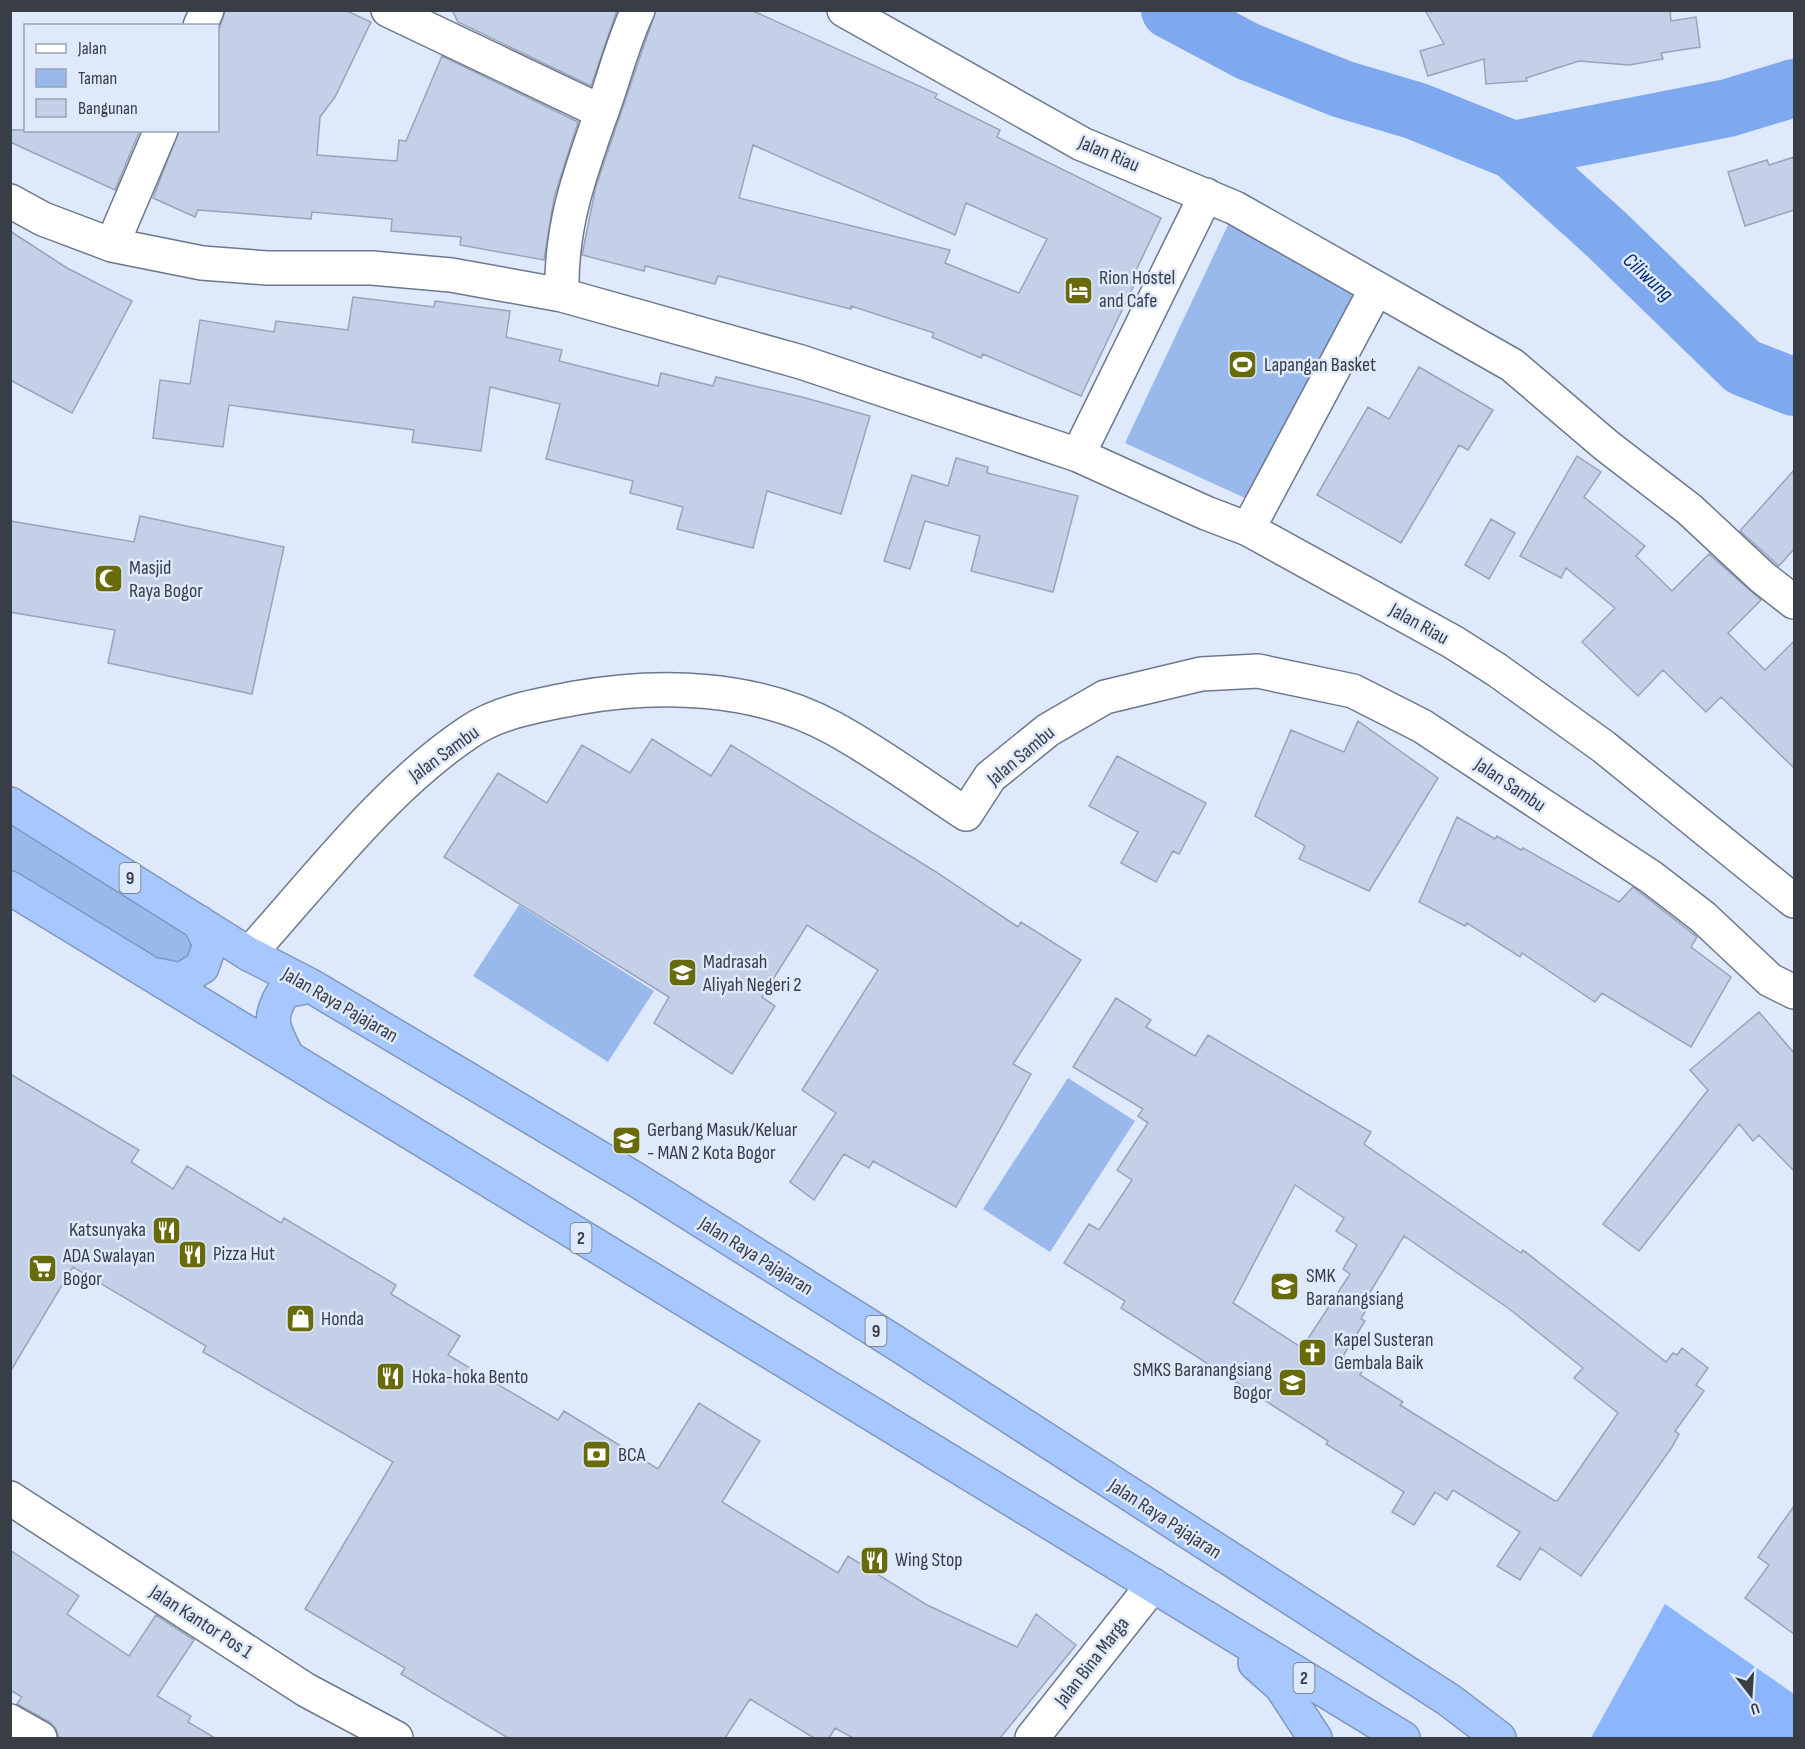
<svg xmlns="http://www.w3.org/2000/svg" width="1805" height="1749" font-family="'Sofia Sans Condensed',sans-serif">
<rect width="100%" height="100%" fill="#dee9fb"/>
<path fill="#99b8eb" d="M1228,225L1361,287L1258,504L1125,443Z
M10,803L210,944L181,980L11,890Z
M519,905L654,991L608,1062L473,976Z
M1068,1078L1135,1121L1050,1252L983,1209Z"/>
<path fill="#8bb5fc" d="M1665,1604L1794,1694V1738H1591Z"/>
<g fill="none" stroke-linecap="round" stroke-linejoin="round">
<path stroke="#7fa9ef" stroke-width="58" d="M1170,10L1247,51L1342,89L1416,111L1513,150L1606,234L1743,367L1794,387
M1513,150L1728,108L1794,88"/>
</g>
<path fill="#c3d0e7" stroke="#98a4ba" stroke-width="1.5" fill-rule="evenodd" d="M225,10H345L371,22L335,97L320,117L317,155L397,161L399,140L406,141L442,56L578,122L554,198L544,260L460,245L461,237L391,231L392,219L312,212L311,219L198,210L195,217L153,198L179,130H218V33Z
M452,10H617L591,86L458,22Z
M656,10H751L937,94L935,98L1000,130L997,137L1161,218L1130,283L1134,285L1081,396L983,354L981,358L932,337L934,333L851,306V309L718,276L715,284L645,266L644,271L582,255L596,186ZM753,145L955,235L966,203L1047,239L1019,293L945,263L950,250L739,198Z
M1425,10H1670L1671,21L1696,17L1700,47L1661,53L1663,59L1629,65L1579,61L1526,78L1527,81L1486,84L1484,59L1428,76L1420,51L1444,44Z
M10,130H140L115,190L10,142Z
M1794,157V210L1745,226L1728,172L1767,160L1769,165Z
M10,231L67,268L132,301L72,413L10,380Z
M353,297L434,307L435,301L510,311L506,337L562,350L559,361L658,386L661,373L713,386L716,377L802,397L870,416L841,514L767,491L753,548L677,529L683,507L630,493L633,481L546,459L560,404L490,387L481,451L412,442L414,430L229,405L223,447L153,438L160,380L190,384L200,320L274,332L276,321L348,330Z
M1419,367L1493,410L1468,450L1459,445L1401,543L1317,495L1368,407L1389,419Z
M1577,456L1601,472L1584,497L1645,546L1636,556L1672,591L1709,554L1761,600L1728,633L1765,670L1794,641V768L1721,697L1706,712L1663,670L1638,696L1582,642L1615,608L1566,568L1561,578L1520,556Z
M956,458L988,467L987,473L1078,496L1053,592L971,571L980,536L925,521L910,569L884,561L912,475L948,486Z
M1794,470V549L1779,566L1740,531Z
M140,516L284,547L252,694L108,663L115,630L10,612V521L134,542Z
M1491,519L1515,533L1489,579L1465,565Z
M1358,721L1438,778L1369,891L1299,859L1305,846L1255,816L1291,730L1344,752Z
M652,739L711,776L731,745L936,872L1018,927L1021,922L1081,960L1013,1064L1031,1074L956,1207L873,1161L869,1168L844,1154L814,1200L790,1182L836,1113L802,1090L878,970L807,925L762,997L775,1006L732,1074L654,1023L669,997L444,857L498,773L547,803L582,745L630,773Z
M1117,756L1206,803L1179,854L1173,851L1156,882L1121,863L1138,832L1089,806Z
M1457,817L1495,839L1497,836L1521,850L1523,848L1619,902L1633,887L1697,937L1691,947L1731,977L1691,1047L1602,993L1595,1002L1522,953L1520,957L1467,923L1465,926L1419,902Z
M1116,998L1151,1020L1146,1027L1195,1056L1208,1035L1371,1132L1364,1144L1521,1253L1523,1250L1666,1362L1673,1353L1677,1355L1682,1348L1708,1368L1696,1385L1704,1391L1675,1431L1679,1434L1672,1447L1581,1576L1540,1548L1520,1580L1497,1566L1520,1532L1453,1490L1447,1500L1435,1492L1414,1525L1392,1512L1404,1492L1326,1444L1328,1441L1121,1308L1125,1301L1064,1263L1089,1224L1099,1230L1132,1180L1117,1170L1148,1123L1138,1116L1143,1109L1073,1067ZM1295,1185L1344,1218L1336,1231L1357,1245L1343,1269L1350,1274L1302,1348L1233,1303ZM1404,1236L1508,1308L1583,1368L1574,1378L1618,1413L1558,1500L1555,1501L1400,1405L1403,1402L1360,1375L1364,1369L1343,1356L1365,1321L1361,1319L1374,1296L1369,1294Z
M1759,1012L1794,1053V1171L1759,1135L1753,1141L1739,1124L1639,1251L1603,1224L1708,1090L1690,1070Z
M10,1074L139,1150L131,1162L173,1189L187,1166L281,1223L284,1218L396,1285L391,1294L460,1336L448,1355L558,1420L564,1411L658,1469L699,1403L760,1441L722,1502L838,1573L848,1556L927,1605L1017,1647L1036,1614L1076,1645L1000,1738H853L835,1728L829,1738H814L750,1699L725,1738H508L401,1674L405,1668L305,1609L393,1462L203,1352L206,1346L73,1267L10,1372Z
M1794,1506V1634L1745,1598L1769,1565L1758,1557Z
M10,1550L79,1596L67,1614L129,1656L156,1615L194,1640L157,1696L191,1716L188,1722L215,1738H59L56,1729L50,1722L17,1704L22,1697L10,1690Z"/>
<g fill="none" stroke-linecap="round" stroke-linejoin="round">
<defs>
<path id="minor" d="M388,10L602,112
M844,10L1082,144L1235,208L1512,365L1607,446L1689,509L1762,577L1794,602
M200,26L207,10
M10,201L43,219L112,245L202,263L267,268H372L451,275L562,295L801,362L1078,455L1206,513L1248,529L1453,642L1497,670L1604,747L1794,901
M112,245L161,130
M562,295C560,228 579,176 601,114C614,79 622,44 638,10
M1078,455L1206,195
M1248,529L1376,289
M249,954C317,879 385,788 469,732C500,711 540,705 576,698C660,683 756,686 833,728C879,753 922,785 966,814L990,777L1048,730L1105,697L1201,674L1258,671L1353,691L1422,726L1651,877L1703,917L1770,980L1794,992
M10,1498L306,1690L396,1738
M10,1721L40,1738
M1032,1738L1153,1585"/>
<path id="highway" d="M10,804L249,954L311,986L635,1179L896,1343L1449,1700L1499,1738
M10,888L1403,1738
M156,975L181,980L202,967L210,944L199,922
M286,1054C272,1026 267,1019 284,991L311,986
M1255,1663L1281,1686L1315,1738"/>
</defs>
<use href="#minor" stroke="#6c788c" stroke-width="36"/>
<use href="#highway" stroke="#8097be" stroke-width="36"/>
<use href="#minor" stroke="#fff" stroke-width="33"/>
<use href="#highway" stroke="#a7c8ff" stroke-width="33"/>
</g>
<defs>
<symbol id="hotel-square" viewBox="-11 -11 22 22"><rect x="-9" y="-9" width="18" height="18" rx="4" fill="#696a09" stroke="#dee9fb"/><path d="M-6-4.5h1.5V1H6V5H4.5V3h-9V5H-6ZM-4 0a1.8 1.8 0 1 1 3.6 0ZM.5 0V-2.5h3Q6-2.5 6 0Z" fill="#fff"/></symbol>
<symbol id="stadium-square" viewBox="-11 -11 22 22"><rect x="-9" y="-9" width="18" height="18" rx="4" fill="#696a09" stroke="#dee9fb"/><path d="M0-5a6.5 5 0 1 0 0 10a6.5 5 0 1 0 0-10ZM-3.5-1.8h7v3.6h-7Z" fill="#fff"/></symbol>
<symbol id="mosque-square" viewBox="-11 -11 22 22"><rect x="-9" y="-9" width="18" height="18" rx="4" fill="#696a09" stroke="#dee9fb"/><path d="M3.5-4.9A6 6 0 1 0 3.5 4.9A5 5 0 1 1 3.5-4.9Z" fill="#fff"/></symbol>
<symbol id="school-square" viewBox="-11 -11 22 22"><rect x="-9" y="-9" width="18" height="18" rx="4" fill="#696a09" stroke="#dee9fb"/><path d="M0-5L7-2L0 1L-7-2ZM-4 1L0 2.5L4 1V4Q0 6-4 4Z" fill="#fff"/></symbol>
<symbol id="restaurant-square" viewBox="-11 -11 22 22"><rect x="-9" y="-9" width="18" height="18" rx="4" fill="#696a09" stroke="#dee9fb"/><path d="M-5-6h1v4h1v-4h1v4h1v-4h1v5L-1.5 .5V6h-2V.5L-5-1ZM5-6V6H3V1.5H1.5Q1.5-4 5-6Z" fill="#fff"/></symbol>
<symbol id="supermarket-square" viewBox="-11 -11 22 22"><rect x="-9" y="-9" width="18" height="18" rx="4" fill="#696a09" stroke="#dee9fb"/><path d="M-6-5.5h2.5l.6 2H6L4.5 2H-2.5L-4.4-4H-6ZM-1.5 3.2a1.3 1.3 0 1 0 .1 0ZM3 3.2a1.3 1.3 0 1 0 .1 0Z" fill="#fff"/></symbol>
<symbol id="shop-square" viewBox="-11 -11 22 22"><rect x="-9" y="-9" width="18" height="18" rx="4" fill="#696a09" stroke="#dee9fb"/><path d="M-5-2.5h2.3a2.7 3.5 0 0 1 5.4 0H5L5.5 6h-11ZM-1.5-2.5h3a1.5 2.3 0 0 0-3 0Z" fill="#fff"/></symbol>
<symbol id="church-square" viewBox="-11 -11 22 22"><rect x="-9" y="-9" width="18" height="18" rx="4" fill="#696a09" stroke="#dee9fb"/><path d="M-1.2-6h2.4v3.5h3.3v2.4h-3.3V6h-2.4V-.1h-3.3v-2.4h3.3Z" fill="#fff"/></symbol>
<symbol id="bank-square" viewBox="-11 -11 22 22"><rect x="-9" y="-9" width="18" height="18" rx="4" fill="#696a09" stroke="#dee9fb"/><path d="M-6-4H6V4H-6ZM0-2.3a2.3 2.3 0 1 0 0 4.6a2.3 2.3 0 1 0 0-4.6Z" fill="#fff"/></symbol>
</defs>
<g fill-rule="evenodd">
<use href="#hotel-square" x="1062" y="274" width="33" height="33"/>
<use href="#stadium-square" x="1226" y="348" width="33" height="33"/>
<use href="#mosque-square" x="92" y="562" width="33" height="33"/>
<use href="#school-square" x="666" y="956" width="33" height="33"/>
<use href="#school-square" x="610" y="1124" width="33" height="33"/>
<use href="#restaurant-square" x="150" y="1214" width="33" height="33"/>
<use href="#restaurant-square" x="176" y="1238" width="33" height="33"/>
<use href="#supermarket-square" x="26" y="1252" width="33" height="33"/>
<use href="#school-square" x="1268" y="1270" width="33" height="33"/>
<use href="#shop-square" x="284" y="1302" width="33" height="33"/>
<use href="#church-square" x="1296" y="1336" width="33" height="33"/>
<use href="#restaurant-square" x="374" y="1360" width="33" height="33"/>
<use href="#school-square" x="1276" y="1366" width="33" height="33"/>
<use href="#bank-square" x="580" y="1438" width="33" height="33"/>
<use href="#restaurant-square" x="858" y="1544" width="33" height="33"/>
</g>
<g text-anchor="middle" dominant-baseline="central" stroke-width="5" stroke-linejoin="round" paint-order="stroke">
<g fill="#dee9fb" stroke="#6a717c" stroke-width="1.5">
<rect x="119.5" y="863" width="21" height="30" rx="4.5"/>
<rect x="570.5" y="1223" width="21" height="30" rx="4.5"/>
<rect x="865.5" y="1316" width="21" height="30" rx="4.5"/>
<rect x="1293.5" y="1663" width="21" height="30" rx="4.5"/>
</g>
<g font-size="18" font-weight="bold" fill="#383d46">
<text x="130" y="878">9</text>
<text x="581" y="1238">2</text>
<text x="876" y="1331">9</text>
<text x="1304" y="1678">2</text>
</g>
<g font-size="20" fill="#383d46" stroke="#dee9fb">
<text transform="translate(1109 154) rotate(23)">Jalan Riau</text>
<text transform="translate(1419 624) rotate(29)">Jalan Riau</text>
<text transform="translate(444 754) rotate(-36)">Jalan Sambu</text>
<text transform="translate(1021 756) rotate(-40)">Jalan Sambu</text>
<text transform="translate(1510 785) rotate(34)">Jalan Sambu</text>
<text transform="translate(340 1005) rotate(30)">Jalan Raya Pajajaran</text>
<text transform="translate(756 1256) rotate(32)">Jalan Raya Pajajaran</text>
<text transform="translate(1165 1519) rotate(33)">Jalan Raya Pajajaran</text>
<text transform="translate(201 1622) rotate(33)">Jalan Kantor Pos 1</text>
<text transform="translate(1092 1662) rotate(-52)">Jalan Bina Marga</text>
</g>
<g font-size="20" fill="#383d46" stroke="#dee9fb" text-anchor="start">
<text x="1099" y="278">Rion Hostel<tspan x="1099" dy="23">and Cafe</tspan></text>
<text x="1264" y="365">Lapangan Basket</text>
<text x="129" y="568">Masjid<tspan x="129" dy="23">Raya Bogor</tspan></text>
<text x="703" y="962">Madrasah<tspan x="703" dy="23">Aliyah Negeri 2</tspan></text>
<text x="647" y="1130">Gerbang Masuk/Keluar<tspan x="647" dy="23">- MAN 2 Kota Bogor</tspan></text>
<text x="146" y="1230" text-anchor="end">Katsunyaka</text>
<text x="213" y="1254">Pizza Hut</text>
<text x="63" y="1256">ADA Swalayan<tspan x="63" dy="23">Bogor</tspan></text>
<text x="1306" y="1276">SMK<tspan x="1306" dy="23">Baranangsiang</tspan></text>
<text x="321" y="1319">Honda</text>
<text x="1334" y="1340">Kapel Susteran<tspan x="1334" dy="23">Gembala Baik</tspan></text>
<text x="1272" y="1370" text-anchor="end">SMKS Baranangsiang<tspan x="1272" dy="23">Bogor</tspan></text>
<text x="412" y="1377">Hoka-hoka Bento</text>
<text x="618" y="1455">BCA</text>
<text x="895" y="1560">Wing Stop</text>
</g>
<g font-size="21" font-style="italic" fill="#002b7a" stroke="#dee9fb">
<text transform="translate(1648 277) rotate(43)">Ciliwung</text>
</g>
</g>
<rect width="1805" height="1749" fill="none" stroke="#383d46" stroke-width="24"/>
<rect x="24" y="24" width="195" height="108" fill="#dee9fb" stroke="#9ca4b3" stroke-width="1.5"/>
<rect x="36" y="44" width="30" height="9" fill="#ffffff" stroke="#9ca4b3" stroke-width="1.5"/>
<text x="78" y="54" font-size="18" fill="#383d46">Jalan</text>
<rect x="36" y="69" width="30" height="18" fill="#99b8eb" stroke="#9ca4b3" stroke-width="1.5"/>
<text x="78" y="84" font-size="18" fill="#383d46">Taman</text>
<rect x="36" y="99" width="30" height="18" fill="#c3d0e7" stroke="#9ca4b3" stroke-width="1.5"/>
<text x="78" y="114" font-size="18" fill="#383d46">Bangunan</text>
<g transform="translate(1751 1695) rotate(163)" stroke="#dee9fb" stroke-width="4.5" paint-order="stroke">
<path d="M0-4.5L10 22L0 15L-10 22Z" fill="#383d46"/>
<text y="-9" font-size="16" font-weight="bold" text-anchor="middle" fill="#383d46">U</text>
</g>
</svg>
